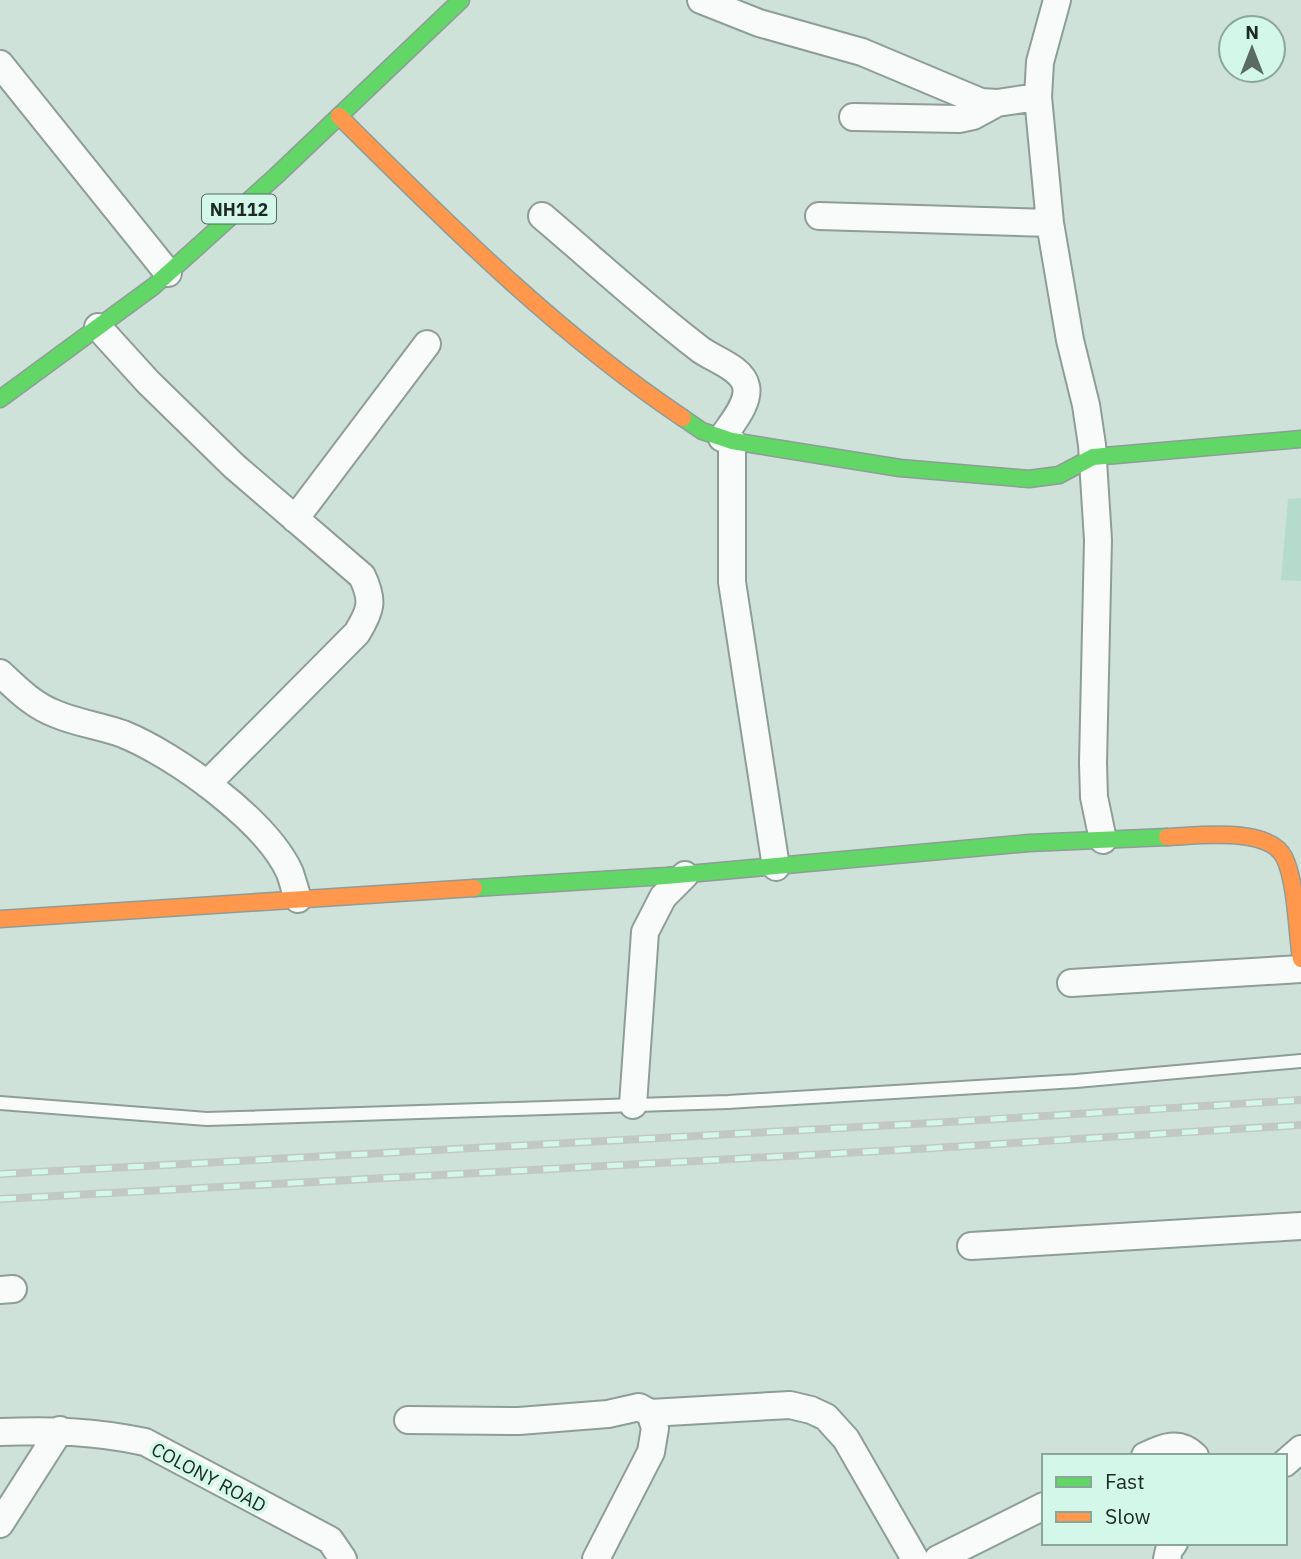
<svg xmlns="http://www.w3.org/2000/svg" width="1301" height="1559" font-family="'IBM Plex Sans',sans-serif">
<rect width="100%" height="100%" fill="#cee2da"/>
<path fill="#b5dbcd" d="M1301,498V581L1281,580L1288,499Z"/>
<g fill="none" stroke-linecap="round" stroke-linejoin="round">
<defs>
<path id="lane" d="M0,1103L207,1119L728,1102L1076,1081L1301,1061"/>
<path id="street" d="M701,0L759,23L862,52L981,102L997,103L1038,97
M1057,0L1040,62L1038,97L1050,223L1070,340L1086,405L1092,445L1098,540L1093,763L1094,797L1103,840
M0,64L168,273
M853,117L959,119L973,116L997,103
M542,216C595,261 646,308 701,350C715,360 742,368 746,386C750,403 731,424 722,438
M819,216L1050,223
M98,327L148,382L234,466L362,576C374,601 371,610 357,633L207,784
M732,441V582L776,867
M295,519L427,344
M0,673C17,689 34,706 56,714C77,723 101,726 123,734C175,755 267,821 290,873C293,882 295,890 298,899
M1071,983L1301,969
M633,1105L645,932L663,897L685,875
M971,1246L1301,1226
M0,1290L13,1289
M650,1413L790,1405L811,1410L826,1417L846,1439L915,1559
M408,1420L519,1421L608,1414L639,1407L650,1413L655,1428L651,1452L596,1559
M0,1432C51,1430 94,1431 145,1442L330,1540L343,1559
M1145,1456C1163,1447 1179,1440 1195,1456
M1285,1463L1301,1449
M0,1524L60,1430
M938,1559L1044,1506
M1167,1559L1169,1550L1174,1543"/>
<path id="fast" d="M0,399L154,286L276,176L461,0
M683,418L702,431L732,441L900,468L1029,479L1059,475L1093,457L1301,439
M474,888L666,876L1029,843L1167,837"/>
<path id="slow" d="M339,116C447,223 556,333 683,418
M1167,837C1196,836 1268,826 1284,857C1296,880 1297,932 1301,959
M0,919L474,888"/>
</defs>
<use href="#lane" stroke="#8e9d97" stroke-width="16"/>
<use href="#street" stroke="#8e9d97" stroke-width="30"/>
<use href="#fast" stroke="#8e9d97" stroke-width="19"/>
<use href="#slow" stroke="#8e9d97" stroke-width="19"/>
<use href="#lane" stroke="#f8fbf9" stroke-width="12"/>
<use href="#street" stroke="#f8fbf9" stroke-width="26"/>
<use href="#fast" stroke="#63d668" stroke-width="16"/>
<use href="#slow" stroke="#ff974d" stroke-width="16"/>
<defs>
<path id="rail" d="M0,1174L932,1123L1301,1100
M0,1199L934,1148L1301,1125"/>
</defs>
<use href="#rail" stroke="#c2c8c6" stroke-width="8"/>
<use href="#rail" stroke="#d3f8e9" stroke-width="5" stroke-dasharray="16" stroke-linecap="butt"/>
</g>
<g text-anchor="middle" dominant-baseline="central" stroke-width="7" stroke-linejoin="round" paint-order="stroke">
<rect fill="#d3f8e9" stroke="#536860" stroke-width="2" x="202" y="194.5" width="74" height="29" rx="5"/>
<g font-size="18" font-weight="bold" fill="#1c2a25">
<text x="239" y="209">NH112</text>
</g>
<g font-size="19" fill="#1c2a25" stroke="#d3f8e9">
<text transform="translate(209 1477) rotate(28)">COLONY ROAD</text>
</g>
</g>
<rect x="1042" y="1454" width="245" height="91" fill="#d3f8e9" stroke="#8aa69b" stroke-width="2"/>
<rect x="1056" y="1477" width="35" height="10" fill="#63d668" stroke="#8aa69b" stroke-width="2"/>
<text x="1105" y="1489" font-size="21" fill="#1c2a25">Fast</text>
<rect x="1056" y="1512" width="35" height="10" fill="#ff974d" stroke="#8aa69b" stroke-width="2"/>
<text x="1105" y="1524" font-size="21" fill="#1c2a25">Slow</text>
<g transform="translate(1252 49)"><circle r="33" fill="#d3f8e9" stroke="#8aa69b" stroke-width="2"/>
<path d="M0-5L12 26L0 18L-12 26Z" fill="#5a6a64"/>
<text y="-10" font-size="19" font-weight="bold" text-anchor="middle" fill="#1c2a25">N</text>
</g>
</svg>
